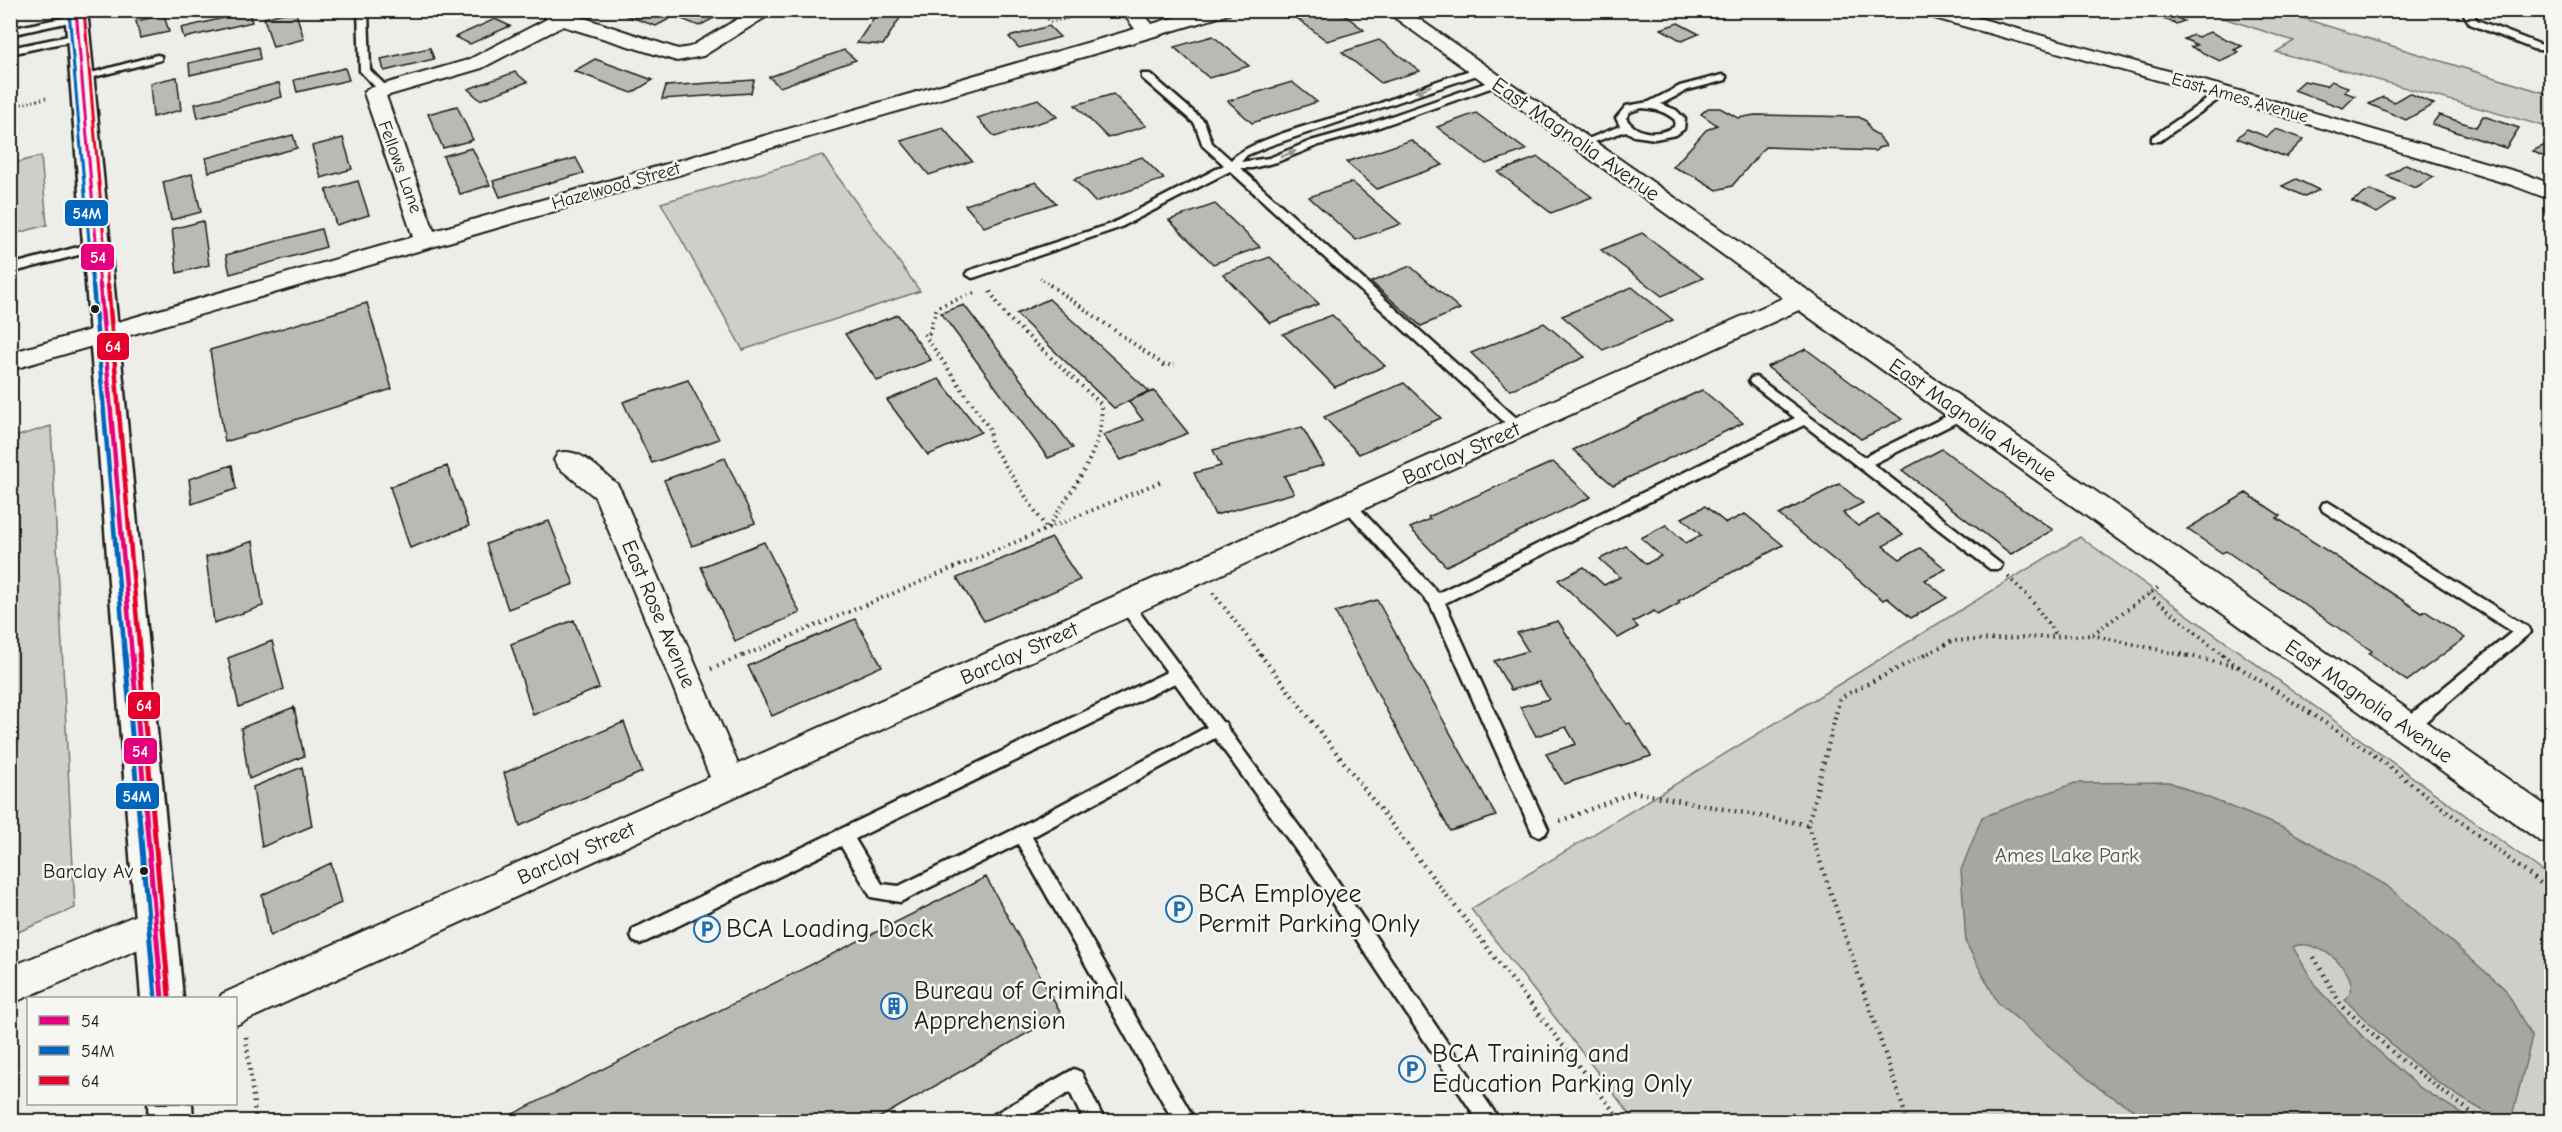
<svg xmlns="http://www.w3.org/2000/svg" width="2562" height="1132" font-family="'Comic Neue',sans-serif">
<rect width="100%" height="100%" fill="#edede9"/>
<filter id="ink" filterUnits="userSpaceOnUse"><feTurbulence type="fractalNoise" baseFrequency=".0167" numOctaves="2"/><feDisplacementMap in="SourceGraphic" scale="12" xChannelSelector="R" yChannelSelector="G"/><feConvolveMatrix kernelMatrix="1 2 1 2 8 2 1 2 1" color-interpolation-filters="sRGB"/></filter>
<g filter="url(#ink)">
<path fill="#cececb" stroke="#757574" stroke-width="1.5" d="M2202,11H2279L2551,95V128L2276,52L2294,41Z
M822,155L920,291L743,350L661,203Z
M41,156L47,225L11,235V164Z
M51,426L75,908L11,935V438Z
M2080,537L2551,877V1121H1635L1471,909Z"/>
<path fill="#a6a6a3" stroke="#6f6f6d" stroke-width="1.5" d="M2169,782L2286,829L2386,885L2505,989L2532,1037L2511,1121H2504C2440,1092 2394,1048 2345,1000C2349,995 2353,991 2351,983C2347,962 2312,937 2293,947L2316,987L2365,1039L2419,1087L2474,1121H2151L2100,1089L1998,1003L1966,943L1961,870L1982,817L2075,783Z"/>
<path fill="#b9b9b6" stroke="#1c1c1c" stroke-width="1.5" d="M295,10L304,39L273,47L264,18Z
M610,10H660L675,16L656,26Z
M694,10H729L699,26L679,18Z
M879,10H905L883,45L857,43Z
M1056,10H1088L1090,12L1063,19Z
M1297,10H1338L1364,30L1327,41L1290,13Z
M2152,10H2160L2184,21L2176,24L2148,12Z
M249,12L252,22L184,38L181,28Z
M164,15L169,32L140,38L136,21Z
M495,19L510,26L470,44L455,37Z
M1678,23L1699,34L1682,41L1661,29Z
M1049,26L1060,37L1019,48L1009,37Z
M2210,32L2242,46L2234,50L2239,52L2220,61L2191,47L2197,45L2184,39L2193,35L2198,37Z
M1213,36L1249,66L1209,78L1174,47Z
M1379,40L1420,71L1381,83L1342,52Z
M258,47L260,59L190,75L189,63Z
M430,48L434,59L384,71L381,59Z
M844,50L856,60L780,87L769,77Z
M595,59L653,80L632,93L574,71Z
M345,68L349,80L297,92L294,80Z
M515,72L527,82L480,100L468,89Z
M177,77L181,110L153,117L150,83Z
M754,80L751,93L662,99L666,86Z
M2304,81L2326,86L2331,81L2348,87L2344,92L2355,96L2343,108L2294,90Z
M1292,82L1317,102L1252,123L1228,101Z
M279,83L282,97L198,118L195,104Z
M2409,93L2434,104L2406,120L2369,104L2383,97L2394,102Z
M1113,94L1146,126L1108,138L1075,105Z
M1038,99L1057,117L995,137L977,118Z
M457,106L473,140L443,148L428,114Z
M1708,108H1720L1738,118L1755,115L1859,117L1866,121L1871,131L1878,135L1886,146L1878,148L1876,151L1765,147L1732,186L1717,190L1696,177L1673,167L1706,130L1717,125L1701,114Z
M1476,113L1526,150L1486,164L1437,127Z
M2439,115L2476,127L2483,116L2519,128L2506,148L2432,124Z
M943,128L972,161L929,175L901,141Z
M2247,129L2267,137L2276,129L2304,139L2286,157L2237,138Z
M293,135L297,148L209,172L206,158Z
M343,138L352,169L321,178L312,146Z
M1411,140L1443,165L1377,189L1346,162Z
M2552,142L2551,160L2532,151Z
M472,148L490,185L460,194L443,156Z
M1142,157L1164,179L1095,202L1074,179Z
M1538,157L1592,197L1551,213L1498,172Z
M576,158L584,173L500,197L493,181Z
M2406,164L2434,177L2415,188L2387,176Z
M192,174L201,212L171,220L163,182Z
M2296,179L2319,190L2305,197L2282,186Z
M358,181L369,215L336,225L326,190Z
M1036,182L1056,203L984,227L965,205Z
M1352,182L1401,224L1356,240L1309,197Z
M2370,190L2395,201L2377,213L2352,201Z
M1215,204L1260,247L1213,264L1169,220Z
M203,221L209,265L177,273L172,229Z
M321,229L326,247L230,274L226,255Z
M1642,233L1703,278L1662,296L1601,250Z
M1270,257L1319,304L1270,323L1223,274Z
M1410,266L1460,309L1421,326L1371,282Z
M1632,287L1673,320L1603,350L1562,316Z
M1049,299L1149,391L1114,408L1016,314Z
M367,303L392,389L225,442L210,350Z
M964,305L1073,448L1048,458L941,313Z
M898,315L931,360L877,381L845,334Z
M1332,315L1385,366L1335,387L1283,334Z
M1544,323L1585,357L1510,390L1471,353Z
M1806,349L1873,399L1902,419L1861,439L1767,367Z
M939,379L981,432L928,455L887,400Z
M688,380L719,439L652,463L623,402Z
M1404,383L1441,418L1359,454L1324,417Z
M1702,390L1743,423L1613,485L1573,450Z
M1154,391L1188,433L1121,460L1103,435L1143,420L1128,401Z
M1302,427L1324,465L1284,476L1294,493L1215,515L1194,473L1221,466L1213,450Z
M1942,449L1995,489L2053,530L2011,554L1902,470Z
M725,458L755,523L692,546L664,480Z
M1553,462L1591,497L1446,566L1410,528L1430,519L1428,517Z
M232,465L236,489L192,504L189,479Z
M447,466L469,526L410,548L390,487Z
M1839,484L1863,503L1843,513L1858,526L1878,515L1903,535L1883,546L1900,559L1920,548L1946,569L1925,580L1947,598L1911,618L1887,598L1883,600L1779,515Z
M2246,493L2281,516L2277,518L2422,613L2425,611L2465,638L2407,681L2369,654L2372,651L2226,551L2222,553L2187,529Z
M1705,506L1726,523L1745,514L1783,545L1678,601L1680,603L1658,615L1654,611L1633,622L1638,627L1618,638L1558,580L1584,567L1604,585L1620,577L1600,559L1626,546L1646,564L1661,556L1641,538L1666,525L1686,543L1701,535L1682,518Z
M549,521L574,584L508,609L486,544Z
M1052,538L1080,580L984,621L957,578Z
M253,541L263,606L214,623L206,557Z
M764,542L800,613L735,641L701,567Z
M1377,600L1496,816L1450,831L1335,612Z
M855,619L882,666L772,716L748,666Z
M574,620L599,688L533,715L511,644Z
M1558,621L1626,724L1630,723L1651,756L1564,784L1546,754L1576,744L1566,727L1536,736L1520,707L1549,699L1539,682L1511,690L1494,661L1528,651L1517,633Z
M272,641L284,689L239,707L228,658Z
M294,707L304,756L249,779L241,728Z
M624,722L642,772L520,826L504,773Z
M302,767L312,826L262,847L253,787Z
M331,863L341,903L270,936L262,895Z
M986,877L1061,1014L872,1122H497Z
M14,1090L13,1122H10V1092Z"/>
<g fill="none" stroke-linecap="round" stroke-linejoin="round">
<defs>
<path id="lane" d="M358,10H368L370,70L388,88V92H380L360,71Z
M2461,10H2471L2477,20L2539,44L2552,46V52L2533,49L2470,24Z
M76,15L81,18L79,20L10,35V29Z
M78,34L83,37L81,39L10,54V48Z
M157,55L161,56V60L82,80L77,77Z
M1479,68L1483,69V73L1269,146L1247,155L1241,162L1269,158L1311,141L1357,128L1491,81H1499V85L1365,132L1319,145L1277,162L1252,168H1240L1523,424L1525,427L1523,430H1513L1230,171L1119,228L976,277L972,278L966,274L968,271L1111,224L1224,165L1203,146L1195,124L1142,78V74H1150L1204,121L1212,143L1231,160C1251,138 1335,118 1367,108C1404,95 1440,78 1479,68Z
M1722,75L1726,76V80L1688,90L1661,104L1676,110L1685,119L1684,129L1676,135L1655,139L1634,136L1626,131L1583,146L1578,143L1620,126L1616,118L1626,106L1649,102L1680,86ZM1642,108C1655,109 1665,111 1675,120L1674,127C1658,136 1636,135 1626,118L1630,112Z
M2222,89L2227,92L2226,94L2160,141H2152V137Z
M97,242L103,246L101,249L10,273V265Z
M1756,377L1864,457L1959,410H1969L1971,413L1969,416L1873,464L2002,565L2000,569H1990L1804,425L1445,603L1548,829L1545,834L1539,837L1533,834L1430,604L1341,505L1343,501H1353L1438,593L1795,418L1751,384L1749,381L1751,378Z
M2328,502L2529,628L2531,632L2412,733L2406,735L2400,733L2398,728L2400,723L2512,632L2323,511L2321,507L2323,503Z
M1126,599L1131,601L1222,722L1226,723L1228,729L1320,855L1501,1122H1479L1308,867L1215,738L1032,837L1196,1122H1174L1018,844L900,902L871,897L841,846L647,941L640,944L633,941L631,935L633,929L1167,672L1121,609L1118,605L1121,601ZM1175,683L1207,727L1015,829L899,886L882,884L855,839Z
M1074,1069L1081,1072L1105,1122H1084L1070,1092L1020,1122H990L993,1115Z"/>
<path id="street" d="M536,10H560L678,49L690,47L753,10H777L703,56L677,61L563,26L482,68L386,96L434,231L1135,29L1121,10H1141L1152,24L1199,10H1231L1229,14L1155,36L10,370V353L413,237L364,93L367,89L468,60L547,19Z
M1384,10H1406L2552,810V845L2540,841L1799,310L236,1025V998H220L222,994L710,777L595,497L558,467L554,460L558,453C581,447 600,471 617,484L621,491L738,764L1783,298Z
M1918,10H1950L2229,88L2528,175L2552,185V200L2512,185L2215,96L1920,14Z
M156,907L169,912L174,924L169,936L10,1004V967Z"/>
<path id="secondary" d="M65,10H87L183,998H141Z
M148,1104H192L193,1122H149Z"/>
</defs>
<use href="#lane" stroke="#1c1c1c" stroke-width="5"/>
<use href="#street" stroke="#1c1c1c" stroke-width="4"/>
<use href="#secondary" stroke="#1c1c1c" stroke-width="5"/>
<path stroke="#1c1c1c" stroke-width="3" stroke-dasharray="1 3" stroke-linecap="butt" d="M1040,10L1050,22L1107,10
M10,107L46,98
M1040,278L1052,287"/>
<path stroke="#1c1c1c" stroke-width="4" stroke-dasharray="1.5 4.5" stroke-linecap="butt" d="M1050,285L1164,365H1175
M974,293L937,307L929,333L924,334L989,428L991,444L1047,529C1069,493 1106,449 1101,404L1006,316L989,290
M2008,577L2029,597L2057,636
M1213,593L1262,656
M2149,594L2224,656
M2092,635L2187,656
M743,656L1162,481
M1923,656L1952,641L2091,635L2159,587"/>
<path stroke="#1c1c1c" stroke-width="4.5" stroke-dasharray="1.5 5" stroke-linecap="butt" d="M1260,654L1622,1122
M2181,654L2239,667L2370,752L2552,892
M2222,654L2238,667
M711,669L746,654
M1560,821L1634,792L1808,825
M2314,957L2341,1005L2400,1059L2484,1122
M246,1037L256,1122
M1908,1122L1808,825L1840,698L1926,654"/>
<use href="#lane" fill="#f6f6f2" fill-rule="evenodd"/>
<use href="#street" fill="#f6f6f2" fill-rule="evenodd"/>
<use href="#secondary" fill="#f6f6f2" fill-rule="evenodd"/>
<defs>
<path id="bus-1-far2" d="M76,10L100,287"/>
<path id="bus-1-far1" d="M100,285L132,656"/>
<path id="bus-1" d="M132,654L162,998"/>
<path id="bus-2-far2" d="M69,11L93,287"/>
<path id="bus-2-far1" d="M93,285L125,656"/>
<path id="bus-2" d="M125,654L155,998"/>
<path id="bus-3-far2" d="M84,10L108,287"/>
<path id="bus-3-far1" d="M108,285L140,656"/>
<path id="bus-3" d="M139,654L169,997"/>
</defs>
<use href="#bus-1-far2" stroke="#f6f6f2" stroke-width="6"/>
<use href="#bus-1-far1" stroke="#f6f6f2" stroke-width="9"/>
<use href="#bus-1" stroke="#f6f6f2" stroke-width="10"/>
<use href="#bus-2-far2" stroke="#f6f6f2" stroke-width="6"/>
<use href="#bus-2-far1" stroke="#f6f6f2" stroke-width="9"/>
<use href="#bus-2" stroke="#f6f6f2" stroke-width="10"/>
<use href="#bus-3-far2" stroke="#f6f6f2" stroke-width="6"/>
<use href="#bus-3-far1" stroke="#f6f6f2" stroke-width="9"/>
<use href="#bus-3" stroke="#f6f6f2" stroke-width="10"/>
<use href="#bus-1-far2" stroke="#e5007d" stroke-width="3"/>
<use href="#bus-1-far1" stroke="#e5007d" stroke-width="4.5"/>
<use href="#bus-1" stroke="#e5007d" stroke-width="5"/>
<use href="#bus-2-far2" stroke="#0065bd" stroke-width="3"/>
<use href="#bus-2-far1" stroke="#0065bd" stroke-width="4.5"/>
<use href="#bus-2" stroke="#0065bd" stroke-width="5"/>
<use href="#bus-3-far2" stroke="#e4002b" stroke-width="3"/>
<use href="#bus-3-far1" stroke="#e4002b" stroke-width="4.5"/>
<use href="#bus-3" stroke="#e4002b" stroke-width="5"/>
</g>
<defs><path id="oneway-solid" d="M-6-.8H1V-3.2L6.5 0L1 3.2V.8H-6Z" transform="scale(1.5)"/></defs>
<g fill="#949492">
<use href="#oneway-solid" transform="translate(1423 89) rotate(158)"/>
<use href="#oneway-solid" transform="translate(1288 154) rotate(-22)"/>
</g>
</g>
<defs>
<symbol id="parking-ring" viewBox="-11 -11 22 22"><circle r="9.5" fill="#f6f6f2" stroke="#1f6fb2" stroke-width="1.5"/><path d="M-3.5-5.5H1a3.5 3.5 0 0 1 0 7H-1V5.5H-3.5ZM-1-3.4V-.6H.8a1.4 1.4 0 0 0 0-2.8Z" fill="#1f6fb2"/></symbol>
<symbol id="building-ring" viewBox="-11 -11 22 22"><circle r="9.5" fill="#f6f6f2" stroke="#1f6fb2" stroke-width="1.5"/><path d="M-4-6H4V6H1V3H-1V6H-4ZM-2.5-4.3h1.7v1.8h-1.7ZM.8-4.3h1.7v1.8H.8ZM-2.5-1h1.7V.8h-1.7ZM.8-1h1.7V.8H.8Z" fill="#1f6fb2"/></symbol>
</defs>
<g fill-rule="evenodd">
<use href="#parking-ring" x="1164" y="894" width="30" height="30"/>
<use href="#parking-ring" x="692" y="914" width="30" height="30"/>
<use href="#building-ring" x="879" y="991" width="30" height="30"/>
<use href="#parking-ring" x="1397" y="1054" width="30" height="30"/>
</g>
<g fill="#1c1c1c" stroke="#f6f6f2" stroke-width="2">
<circle cx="95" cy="309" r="5"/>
<circle cx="144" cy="871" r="5"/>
</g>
<g text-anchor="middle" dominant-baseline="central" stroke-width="5" stroke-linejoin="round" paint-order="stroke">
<g font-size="18" fill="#1c1c1c" stroke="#f6f6f2">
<text transform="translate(2240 98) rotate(16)">East Ames Avenue</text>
<text transform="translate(400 167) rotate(70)">Fellows Lane</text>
<text transform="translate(616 186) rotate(-16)">Hazelwood Street</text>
</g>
<g font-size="20" fill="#1c1c1c" stroke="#f6f6f2" text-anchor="end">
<text x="133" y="871">Barclay Av</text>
</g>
<g font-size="21" fill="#1c1c1c" stroke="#f6f6f2">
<text transform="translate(1576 139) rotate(35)">East Magnolia Avenue</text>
<text transform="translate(1973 420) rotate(35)">East Magnolia Avenue</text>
<text transform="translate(1461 453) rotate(-24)">Barclay Street</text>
<text transform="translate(659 614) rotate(67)">East Rose Avenue</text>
<text transform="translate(1019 653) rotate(-24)">Barclay Street</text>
<text transform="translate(2369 701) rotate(35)">East Magnolia Avenue</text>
<text transform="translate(576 853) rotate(-24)">Barclay Street</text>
</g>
<g font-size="21" fill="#515151" stroke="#f6f6f2">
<text x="2067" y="855">Ames Lake Park</text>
</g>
<g font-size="26" fill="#1c1c1c" stroke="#f6f6f2" text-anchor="start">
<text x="1198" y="894">BCA Employee<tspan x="1198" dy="30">Permit Parking Only</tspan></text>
<text x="726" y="929">BCA Loading Dock</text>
<text x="914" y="991">Bureau of Criminal<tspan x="914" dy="30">Apprehension</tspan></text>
<text x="1432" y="1054">BCA Training and<tspan x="1432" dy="30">Education Parking Only</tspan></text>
</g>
</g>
<g stroke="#f6f6f2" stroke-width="2">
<rect x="64" y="199" width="45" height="28" rx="6" fill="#0065bd"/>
<rect x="80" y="243" width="35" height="28" rx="6" fill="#e5007d"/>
<rect x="96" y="332" width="34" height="29" rx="6" fill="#e4002b"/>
<rect x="127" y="691" width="34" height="29" rx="6" fill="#e4002b"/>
<rect x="123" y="737" width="35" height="28" rx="6" fill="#e5007d"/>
<rect x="115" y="782" width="45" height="28" rx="6" fill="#0065bd"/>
</g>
<g font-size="16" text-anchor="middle" font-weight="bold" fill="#fff">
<text x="87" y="219">54M</text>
<text x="98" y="263">54</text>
<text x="113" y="352">64</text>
<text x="144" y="711">64</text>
<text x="140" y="757">54</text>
<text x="137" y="802">54M</text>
</g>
<rect width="2562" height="1132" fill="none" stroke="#f6f6f2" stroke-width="36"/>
<rect x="18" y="18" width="2526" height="1096" fill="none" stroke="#1c1c1c" stroke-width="2" filter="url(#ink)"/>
<rect x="27" y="997" width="210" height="108" fill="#f6f6f2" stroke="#9f9f9c" stroke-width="1.5"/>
<rect x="39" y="1016" width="30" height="9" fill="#e5007d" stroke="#9f9f9c" stroke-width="1.5"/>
<text x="81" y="1027" font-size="18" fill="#1c1c1c">54</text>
<rect x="39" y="1046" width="30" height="9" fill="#0065bd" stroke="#9f9f9c" stroke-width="1.5"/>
<text x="81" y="1057" font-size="18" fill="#1c1c1c">54M</text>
<rect x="39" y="1076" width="30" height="9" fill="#e4002b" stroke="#9f9f9c" stroke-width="1.5"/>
<text x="81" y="1087" font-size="18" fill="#1c1c1c">64</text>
</svg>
